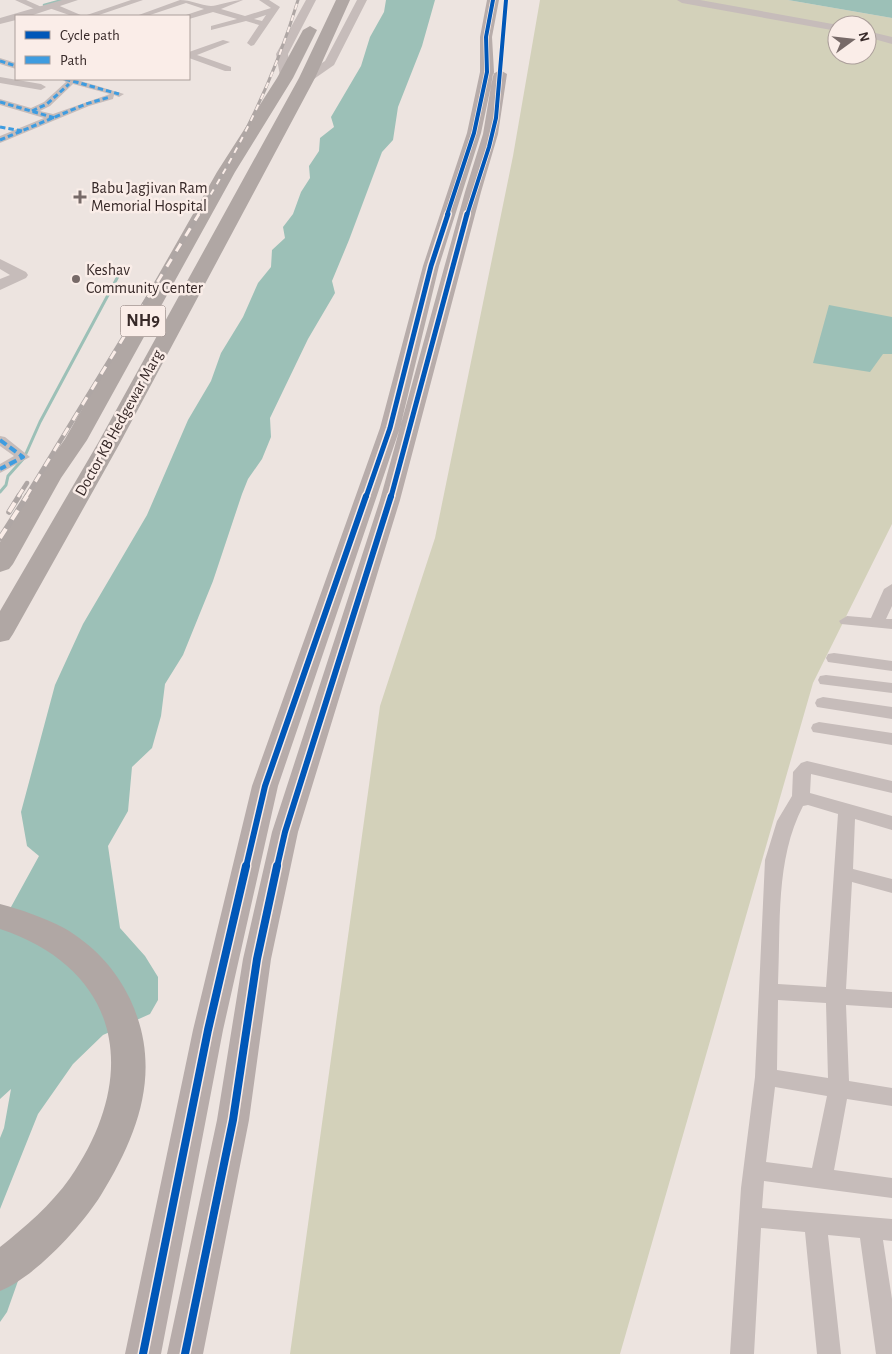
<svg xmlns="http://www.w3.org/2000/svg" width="892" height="1354" font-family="'Alegreya Sans',sans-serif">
<rect width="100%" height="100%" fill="#ede4e0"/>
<path fill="#d3d1ba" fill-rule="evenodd" d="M540,0H788L892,18V524L813,683L620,1354H290L380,706L435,538L513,156ZM837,25H867V55H837Z"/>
<path fill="#9cc0b7" d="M386,0H435L422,46L398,107L393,140L382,152L349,240L332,281L335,293L308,339L270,418L271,437L262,459L248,479L242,494L213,581L183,655L165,684L161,716L152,748L132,767L128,811L108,846L120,928L145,956L158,977V1000L150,1014L103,1035L73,1064L38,1114L0,1209V1138L4,1128L11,1089L0,1099V927L39,856L27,846L21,812L55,685L83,624L147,515L188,420L211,381L221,353L243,317L258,283L271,267L272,250L285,238L283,227L293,214L301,192L310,178L309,166L319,151L320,138L334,127L331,117L361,66L370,37L384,12Z
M788,0H892V18Z
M829,305L892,317V354H883L870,372L813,363Z
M0,1255L18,1281L7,1312L0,1322Z"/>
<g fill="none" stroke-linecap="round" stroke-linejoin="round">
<path stroke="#9cc0b7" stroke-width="2.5" d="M44,5L62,0"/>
<path stroke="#9cc0b7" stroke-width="3" d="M0,492L6,485L8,476L24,458L40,422L123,267"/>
<path fill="#c6bcba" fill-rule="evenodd" d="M15,0H26L46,9L39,11Z
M131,0H143L96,16H84Z
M180,0C191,0 200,5 211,6C218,6 232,0 243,0L221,9L245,16L271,8L259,0H269L280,7L254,45L251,46L247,43L259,25L246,21L211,30V26L237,19L213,12L189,19L186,15L204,9L186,3L147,16H136ZM266,15L262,21L254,19Z
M49,4H55L83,16H72L49,8Z
M223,40L230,42L197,55L231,67V71H225L189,58V52Z
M0,58L16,63V69L0,64Z
M0,77L41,84L46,87L41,90L0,83Z
M61,79H74L124,94L119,97L114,95L113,99L89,106L0,143V136L44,118L0,105V99L31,108L44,102L66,82ZM73,84L110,94L53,114L40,111L50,106Z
M0,436L5,437L30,457L0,473V464L14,456L0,446Z
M892,584V606L886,619H892V629L841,624L839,621L847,616L871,618L884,589Z
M834,653L892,661V671L828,662L826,658L828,654Z
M826,675L892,683V693L820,684L818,680L820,676Z
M823,697L892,707V719L817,707L815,703L817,699Z
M819,722L892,733V745L813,732L811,728L813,724Z
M807,761L892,781V793L811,774L810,793L892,816V830L855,819L853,869L892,879V893L852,882L846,989L892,992V1008L846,1005L849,1081L892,1088V1106L847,1099L834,1170L892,1178V1198L764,1181L762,1208L892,1219V1241L883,1240L892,1299V1354H876L860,1238L828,1235L841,1354H817L805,1232L761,1228L754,1354H730L741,1188L755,1077L765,860L777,821L792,796L793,772L801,763ZM808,805L838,814L826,987L778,984C781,924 775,860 803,806ZM778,1000L826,1003L828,1078L777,1070ZM775,1087L827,1096L812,1168L766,1162Z"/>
<path fill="#c6bcba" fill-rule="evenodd" d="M62,0H78L30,16H16V20L0,24V18Z
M306,0H316L288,54L291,78L285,82L281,81L276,54Z
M357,0H367L334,65L311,81H303V75L325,61Z
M677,0H700L838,25L837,31L682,3Z
M867,31L892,37V44L867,37Z
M0,259L26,272L28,275L26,278L0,290V279L10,275L0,269Z"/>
<path fill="#b7acaa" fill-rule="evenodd" d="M487,0H499L492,37L494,72L481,133L439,266L400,428L278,786L223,1030L161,1354H125L193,1030L252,786L380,428L423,266L467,133L480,72V37Z
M500,70L507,74L498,134L481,192L400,500L298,832L271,959L249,1120L203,1354H167L217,1120L243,959L272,832L380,500L465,192L483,134L493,74Z"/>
<path fill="#b0a7a4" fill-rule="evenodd" d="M336,0H350L315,78L120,443L13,634L9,640L0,642V611L98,443L299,78Z
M310,26L317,30L293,78L235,172L87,440L61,478L13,564L9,569L0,572V542L37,478L65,439L217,172L277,78L303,30Z
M0,904C22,910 43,917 64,928C92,944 116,969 130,999C163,1069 139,1133 101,1195C81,1227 35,1277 0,1291V1247C25,1227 51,1205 70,1178C140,1077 123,970 0,929Z"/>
<defs>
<path id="rail-far2" d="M198,215C241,147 275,77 298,0"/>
<path id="rail-far1" d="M18,497L27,483
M26,497L199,214"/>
<path id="rail" d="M9,512L19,496
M0,538L27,496"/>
</defs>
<use href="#rail-far2" stroke="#aea6a4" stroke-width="3"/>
<use href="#rail-far1" stroke="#aea6a4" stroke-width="4.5"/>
<use href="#rail" stroke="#aea6a4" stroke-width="5.5"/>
<use href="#rail-far2" stroke="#faede8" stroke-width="2" stroke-dasharray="6" stroke-linecap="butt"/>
<use href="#rail-far1" stroke="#faede8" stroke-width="3" stroke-dasharray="9" stroke-linecap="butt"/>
<use href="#rail" stroke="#faede8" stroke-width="4" stroke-dasharray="11" stroke-linecap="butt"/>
<path stroke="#3e9ce0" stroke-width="3" stroke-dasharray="5.5 3" stroke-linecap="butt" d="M0,61L16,66
M65,79L119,94
M0,102L55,118
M32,111L47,104L69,84
M0,127L22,131
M0,140L86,104L110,97"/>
<path stroke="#3e9ce0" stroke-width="4" stroke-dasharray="8 4" stroke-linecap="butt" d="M0,440L23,457L0,469"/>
<defs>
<path id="cycleway-far3" d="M447,215L474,133L487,72L486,37L493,0
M467,215L489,147L496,118L506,0"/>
<path id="cycleway-far2" d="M366,497L390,428L431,266L448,214
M391,497L467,214"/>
<path id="cycleway-far1" d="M246,867L265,786L366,496
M277,867L285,832L391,496"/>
<path id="cycleway" d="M143,1354L208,1030L246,866
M185,1354L233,1120L257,959L277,866"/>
</defs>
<use href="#cycleway-far3" stroke="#faede8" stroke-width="5.5"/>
<use href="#cycleway-far2" stroke="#faede8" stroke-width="8"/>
<use href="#cycleway-far1" stroke="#faede8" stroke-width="9"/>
<use href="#cycleway" stroke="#faede8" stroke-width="11"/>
<use href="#cycleway-far3" stroke="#0057b8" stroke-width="4"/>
<use href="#cycleway-far2" stroke="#0057b8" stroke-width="5"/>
<use href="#cycleway-far1" stroke="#0057b8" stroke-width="6"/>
<use href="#cycleway" stroke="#0057b8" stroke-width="8"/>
</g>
<g fill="#776a68" stroke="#faede8" stroke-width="2">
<path d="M77.5 189.5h5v5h5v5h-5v5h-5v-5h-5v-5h5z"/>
<circle cx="76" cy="279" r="5"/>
</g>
<g text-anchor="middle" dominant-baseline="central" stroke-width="5" stroke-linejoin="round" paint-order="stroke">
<g font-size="16" fill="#372928" stroke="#faede8" text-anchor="start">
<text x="91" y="188">Babu Jagjivan Ram<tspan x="91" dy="18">Memorial Hospital</tspan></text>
<text x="86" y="270">Keshav<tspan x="86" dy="18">Community Center</tspan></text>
</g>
<g font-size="16" fill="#372928" stroke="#faede8">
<text transform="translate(119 423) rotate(-61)">Doctor KB Hedgewar Marg</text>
</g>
<rect fill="#faede8" stroke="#726462" stroke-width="1" x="120.5" y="305.5" width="45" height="31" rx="4"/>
<g font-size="18" font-weight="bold" fill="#372928">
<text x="143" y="321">NH9</text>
</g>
</g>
<rect x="15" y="15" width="175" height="65" fill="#faede8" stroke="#ac9f9b"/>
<rect x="25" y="31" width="25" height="8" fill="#0057b8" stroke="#ac9f9b"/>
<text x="60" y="40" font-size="15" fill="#372928">Cycle path</text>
<rect x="25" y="56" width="25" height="8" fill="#3e9ce0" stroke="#ac9f9b"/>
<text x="60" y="65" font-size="15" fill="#372928">Path</text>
<g transform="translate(852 40) rotate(75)"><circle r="24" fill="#faede8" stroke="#ac9f9b"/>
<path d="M0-4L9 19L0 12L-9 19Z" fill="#776a68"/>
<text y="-8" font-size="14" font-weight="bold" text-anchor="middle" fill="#372928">N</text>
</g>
</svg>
